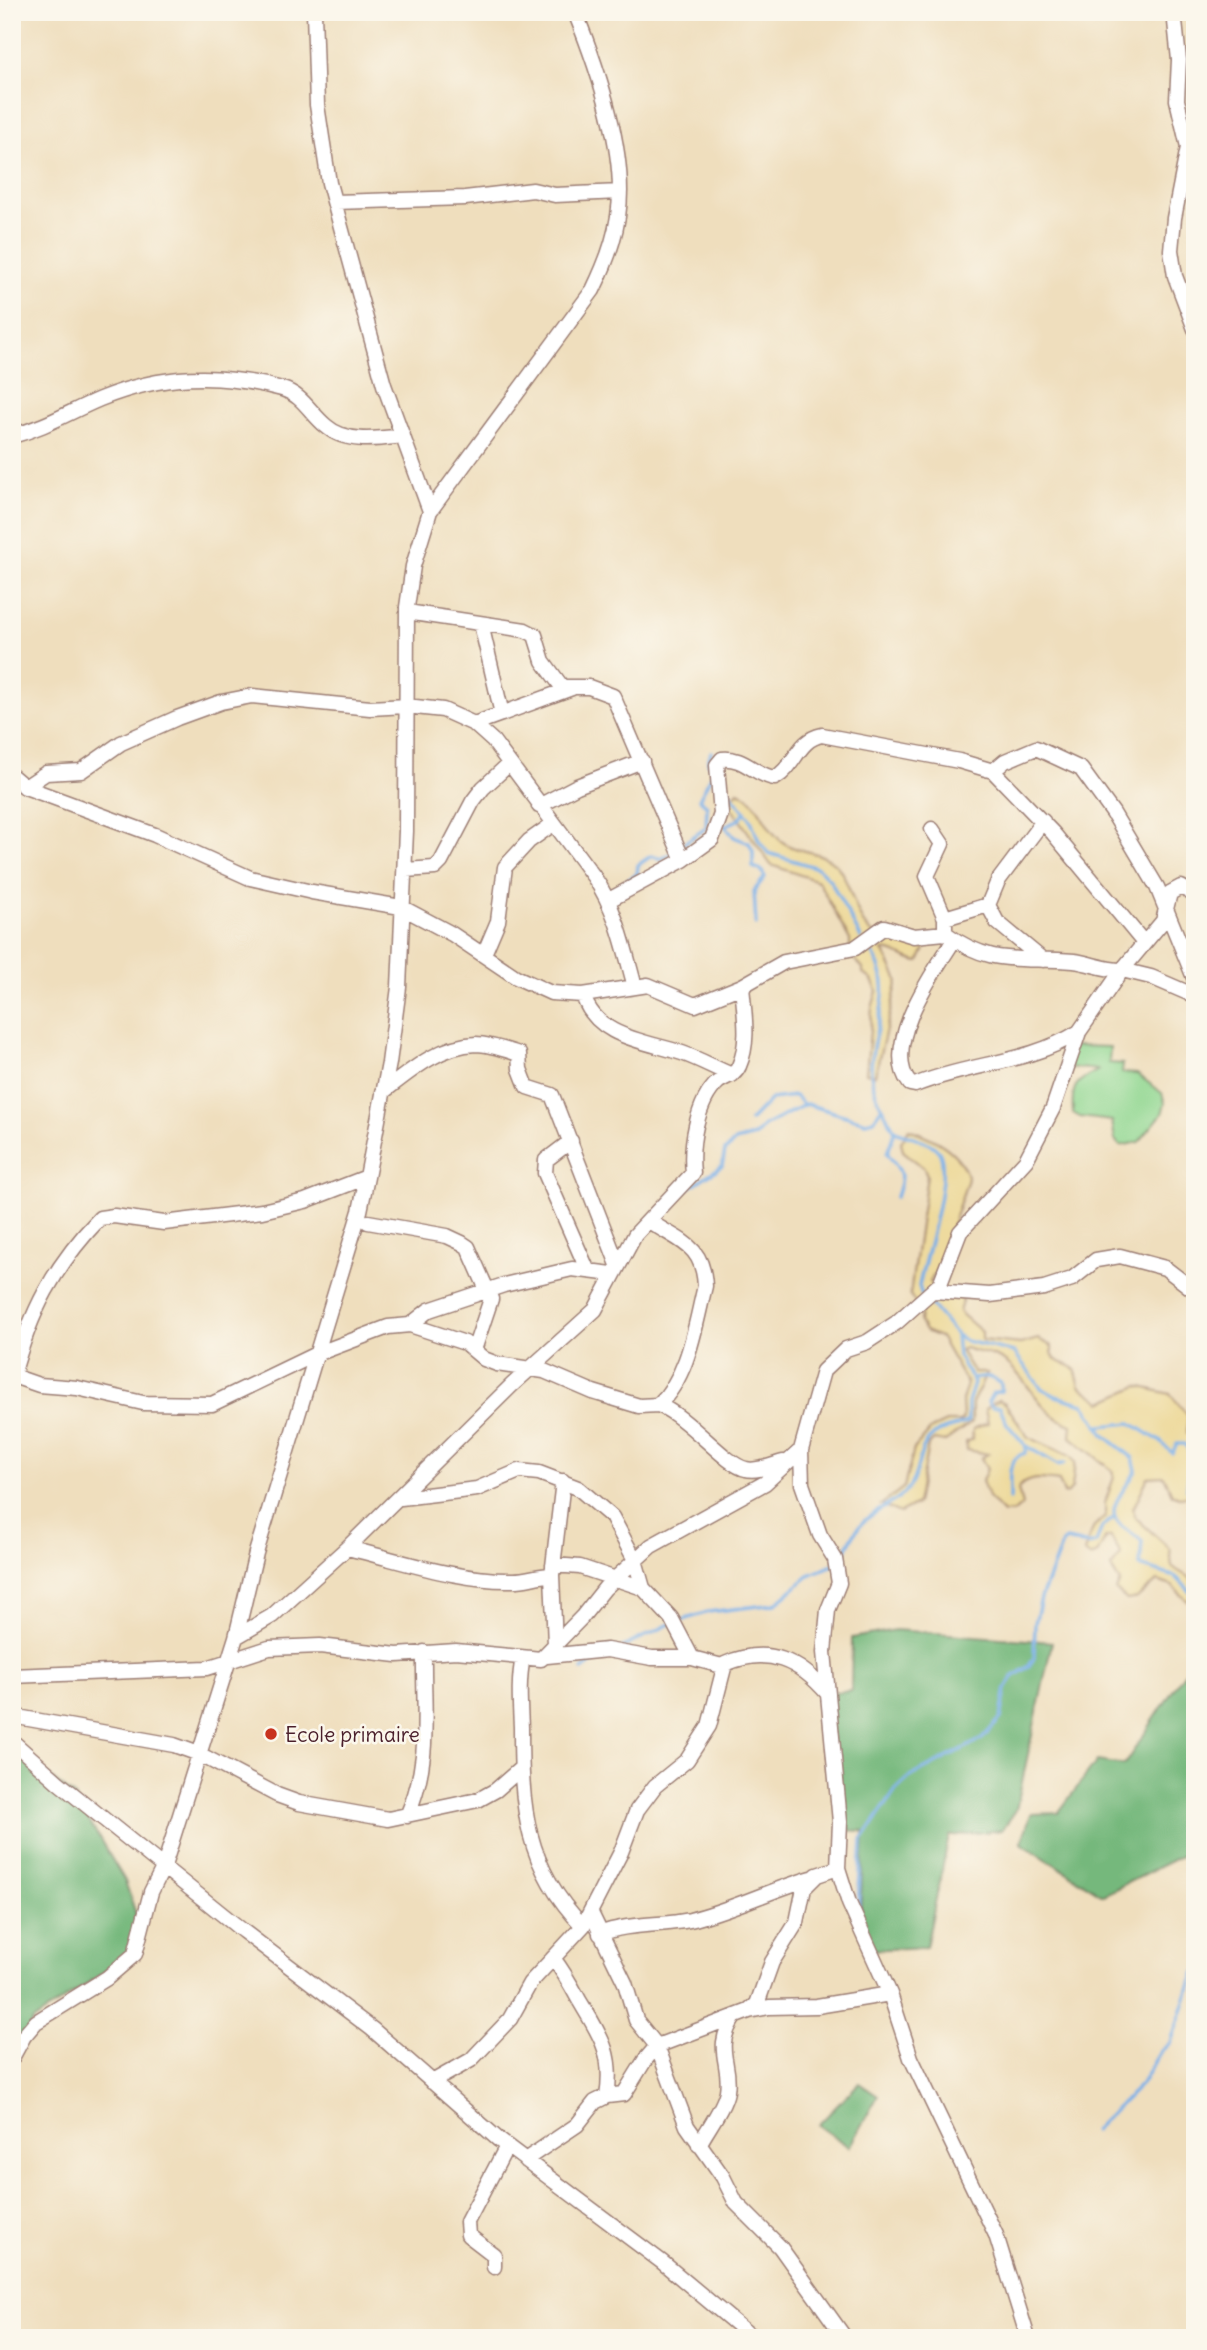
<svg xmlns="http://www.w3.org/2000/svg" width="1207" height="2350" font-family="Delius,sans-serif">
<rect width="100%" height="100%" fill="#fbf7ec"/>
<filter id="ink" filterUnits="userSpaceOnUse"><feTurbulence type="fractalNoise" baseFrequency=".0143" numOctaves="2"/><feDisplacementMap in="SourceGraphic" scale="14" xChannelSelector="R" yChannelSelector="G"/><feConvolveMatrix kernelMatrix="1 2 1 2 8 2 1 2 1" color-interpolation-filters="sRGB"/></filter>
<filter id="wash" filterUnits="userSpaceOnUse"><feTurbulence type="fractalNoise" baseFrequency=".00686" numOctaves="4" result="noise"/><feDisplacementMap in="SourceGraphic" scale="28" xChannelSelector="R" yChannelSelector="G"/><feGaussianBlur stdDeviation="1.57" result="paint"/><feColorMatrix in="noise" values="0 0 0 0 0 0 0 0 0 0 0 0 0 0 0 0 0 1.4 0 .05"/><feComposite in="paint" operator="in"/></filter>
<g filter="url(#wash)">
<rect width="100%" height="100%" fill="#efdebd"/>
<path fill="#91d791" stroke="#6e7b5e" stroke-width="2" d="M1074,1046L1110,1047L1109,1063L1123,1064L1122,1073L1137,1074L1162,1093L1165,1103L1162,1114L1139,1142L1120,1146L1115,1140L1112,1121L1080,1117L1073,1113C1071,1085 1075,1082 1099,1070L1067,1067Z"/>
<path fill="#74b87b" stroke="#5f6c53" stroke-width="2" d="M895,1630L1052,1642L1016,1810L1002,1830L949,1836L926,1947L870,1950L860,1921L864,1831L840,1830L827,1693L851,1690L852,1638Z
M1195,1657V1843L1189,1852L1103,1895L1021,1843L1031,1814L1058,1813L1097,1761L1124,1765Z
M12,1747L74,1796L125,1881L140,1926L132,1953L33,2021L12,2054Z
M859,2083L878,2096L849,2147L818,2125Z"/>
<path fill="#eeda9e" stroke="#9c7c64" stroke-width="2" d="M738,791C760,800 763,825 780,840C796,854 823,849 838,867C856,890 854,935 888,939L893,934L921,939L925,949L919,962C906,960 897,951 883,950L898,980L875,1075L866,1073L872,1008L877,991L872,980L863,973V968L850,955V940L818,881L771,865L728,803Z
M909,1129C934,1138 961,1151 968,1179L937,1269L930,1282L934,1291L963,1298L959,1312L982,1332V1340L1021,1344L1038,1339L1052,1346C1051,1366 1064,1360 1075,1369L1080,1386L1102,1402L1138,1386L1170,1394L1188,1416L1187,1433H1195V1495L1179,1497L1172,1494L1164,1476L1148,1477L1133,1509L1135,1517L1170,1549L1172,1567L1195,1581V1608L1172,1586L1157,1581L1138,1598L1127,1600L1116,1591L1120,1582L1111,1568L1121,1555L1111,1537H1106L1097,1554L1091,1557L1084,1552L1094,1526L1105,1517V1503L1114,1477L1112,1470L1071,1437L1072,1425C1042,1416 1029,1381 1007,1363C996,1354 979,1353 965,1348L960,1350L974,1373H987L972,1403V1422L944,1442L934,1440L928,1445L917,1504L900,1513L881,1505L904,1487L914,1449L931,1429L946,1422H960L963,1418L962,1401L967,1384L940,1337L925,1331L920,1322L921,1312L910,1295L927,1175L924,1168L903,1151L901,1142Z
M999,1400L1005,1403L1028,1437L1070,1456L1075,1462L1072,1488L1068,1493L1064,1494L1059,1481C1045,1479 1027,1475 1018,1489L1022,1505L1014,1512L1003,1513L988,1497L982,1481L987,1469L981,1458L988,1454L967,1450L966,1442L972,1439L973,1429L988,1423L985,1409Z"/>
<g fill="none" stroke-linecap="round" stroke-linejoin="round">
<path stroke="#7ab0e8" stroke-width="3.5" d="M711,752L708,761L711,769
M724,786L750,818L759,841L768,853L818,868L830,880L861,938
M745,811L740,819L725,826L734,837L749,843L753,851V867L761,870L765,877L754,891L756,925
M681,845L706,828L707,806L699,799L713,772
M612,890L637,874L638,865L651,856L661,859L676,851
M866,944C902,989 871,1022 871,1070C871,1091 885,1113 895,1131C908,1136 931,1140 939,1152C952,1173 924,1260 919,1286L922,1296
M869,946L905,939
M750,1121L771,1099L795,1096L803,1104
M895,1131L887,1153C901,1173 905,1170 896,1197
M682,1192L722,1166L725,1151L735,1141L755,1136L764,1126L806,1104L866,1122L874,1120L882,1107
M928,1301L956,1335L966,1341L1014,1352L1041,1388L1056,1396L1084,1404L1105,1436L1133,1458L1136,1470C1130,1485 1103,1507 1119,1524C1126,1530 1135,1535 1142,1541L1140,1566L1176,1577L1195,1596
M972,1379L989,1377L1001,1383V1391L993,1393L988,1402L992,1407H1000L1007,1424L1026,1446L1025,1453C1004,1459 1011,1483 1010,1499
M1100,1426L1131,1423L1160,1441L1172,1453L1177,1444H1184C1196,1455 1188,1475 1187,1489
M1026,1446L1058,1465L1065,1463
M839,1562C848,1549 852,1532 864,1521C877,1509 897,1503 908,1489C920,1474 917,1452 929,1439C940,1427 955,1429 968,1421V1403L974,1383L958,1356L956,1335
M677,1622L708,1612L775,1604L811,1574L833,1565
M623,1647L670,1624
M582,1670L603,1655
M858,1907L862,1840L896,1790L910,1777L982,1739L1001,1718L1006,1688L1013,1677L1029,1666L1034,1658L1035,1623L1041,1598L1062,1544L1066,1540L1088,1545L1096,1543L1102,1527L1115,1517
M1094,2130L1141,2084L1160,2052L1171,2042L1195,1972"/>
</g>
</g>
<g filter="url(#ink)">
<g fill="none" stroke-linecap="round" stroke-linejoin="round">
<defs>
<path id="minor" d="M314,12L317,105L329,183L384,385L430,511
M1174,12L1179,60L1177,100L1188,147L1174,218L1171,250L1175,276L1195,329
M1191,12L1195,13
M335,202L465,198L533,190L555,195L620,192
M12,436C46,427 69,412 100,399C162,374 218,372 282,389C303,395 310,413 326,426C346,444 378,439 403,436
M407,612L525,630L535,635L543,661L562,687H589L613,696L683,860
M481,624L502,714
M474,724L572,688
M993,771L1005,761L1036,748L1081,769L1113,813L1157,887L1195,980
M12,776L25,787L155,835L250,878L312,892L401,907L452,934L516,977L551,993L583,995L648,985L695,1005L742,986L784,962L855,948L884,927L914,936L945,933C993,968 1021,956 1074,961C1090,963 1105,970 1122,970L1163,921L1170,893L1181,887L1195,895
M25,787L46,773L81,771L121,743L177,718L221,702L252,696L370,708L406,706L443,710L474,724L493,741L594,877C617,911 624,947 635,987
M539,806L577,786L642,761
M1043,821L998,881L988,905L997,922L1043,960
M932,829L942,844L927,876L945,918V933
M405,870L435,868L441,862L473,801L483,788L509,764
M609,900L683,860L712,839L721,814L717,765L722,759C743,756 756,776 775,778C796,766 797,740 822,735L959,761L993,771L1053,833L1144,943
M945,918L988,905
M954,940C934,971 880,1047 910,1084L915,1085C969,1063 1028,1064 1079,1032
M484,954L498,921L505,867L529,841L553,824
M583,995C596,1038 646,1041 682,1053C699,1059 715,1068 732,1075
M383,1092C410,1071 440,1045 476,1044C489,1044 506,1050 519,1054L520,1069L527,1087L552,1095L618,1265
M571,1141L546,1160L545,1173L587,1269
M367,1177L305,1201L262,1211L164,1223L114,1216L100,1218C54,1266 30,1312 13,1376L39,1385L77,1388L143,1403L212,1404L314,1355L388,1327L410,1325L465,1343L484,1359L497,1364L544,1371L593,1392L639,1406L658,1405C689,1376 695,1326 705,1286C703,1244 680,1242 649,1221
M368,1222L447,1236L462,1243L468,1247L491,1299L474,1350
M934,1291L990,1295L1044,1288L1072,1279L1096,1260L1120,1256L1165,1268L1195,1291
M410,1325L429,1310L504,1285L572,1269L612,1274
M658,1405C688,1416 725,1465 746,1469C757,1472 772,1465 783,1462
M401,1498L477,1489L519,1471L539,1473L578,1488L612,1517L635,1560L643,1588L671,1618L692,1658
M347,1548C400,1560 459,1582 514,1580C527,1580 538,1575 552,1575
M553,1565L580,1567L643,1588
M236,1637L272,1616L347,1548L512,1385L595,1310L635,1235L693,1173C690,1147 696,1102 718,1082C726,1076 735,1076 739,1066C750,1041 744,1013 742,986
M555,1645L552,1575L563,1481
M547,1656L607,1650L652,1658H692L722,1666
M523,1658C518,1680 520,1705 521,1727C521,1806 525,1867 583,1926
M12,1676L207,1668L269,1648L320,1646L397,1655L456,1651L541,1659L582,1617L605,1588L651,1546L765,1483L801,1450
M12,1716L174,1745L199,1754L277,1795L299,1803L388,1819L478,1800L496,1790L520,1769
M12,1741L59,1783L243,1931L372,2029L499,2140L662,2262L753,2338
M407,1816C432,1759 423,1712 424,1652
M591,1913L625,1983L636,2020L657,2046L687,2126L723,2177L736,2203L780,2247L845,2338
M600,1934C626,1923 662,1926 690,1920C732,1910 770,1890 812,1878
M553,1958C564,1972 571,1985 579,2000C600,2035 614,2053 607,2096
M749,2011L769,2007L817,2006L890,1994
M12,2058L24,2036L36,2022L107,1978L135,1954L151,1892L164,1866L236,1637L256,1553L360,1211L367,1177L389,1063L399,987L406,831L407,607L413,566L430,511L593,290C608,259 620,227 620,191C620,135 596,64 575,12
M432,2082L471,2060L510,2019L530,1983L583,1926L621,1852L637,1810L655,1786L687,1760L709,1726L725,1664C768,1645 800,1661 828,1694
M699,2145C707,2129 724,2108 727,2091C732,2062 712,2049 735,2016
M525,2160L577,2125L595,2102L607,2096L624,2094L645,2060L657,2046L749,2011L757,2004L772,1962L797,1922L804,1888L817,1875L838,1868
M494,2267V2255L468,2235L467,2222L507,2146
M1028,2338L996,2235L911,2058L890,1994L849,1903L838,1868L840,1822L824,1652L828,1610L839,1583L835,1559L820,1535L802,1484L801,1450L823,1371L846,1349L867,1342L896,1323L940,1284L960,1232L1026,1160L1053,1108L1079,1032L1122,970L1151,977L1195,996"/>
</defs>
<use href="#minor" stroke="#9c7e74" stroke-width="17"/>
<use href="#minor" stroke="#fff" stroke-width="14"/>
</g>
</g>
<circle fill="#c8321e" stroke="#fbf7ec" stroke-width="2.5" cx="271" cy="1734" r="7"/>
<g text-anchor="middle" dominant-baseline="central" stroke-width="5" stroke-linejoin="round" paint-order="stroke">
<g font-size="21" fill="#4a1f2b" stroke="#fbf7ec" text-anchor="start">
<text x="285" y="1734">Ecole primaire</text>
</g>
</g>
<rect width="1207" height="2350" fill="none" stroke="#fbf7ec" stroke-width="42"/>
</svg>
